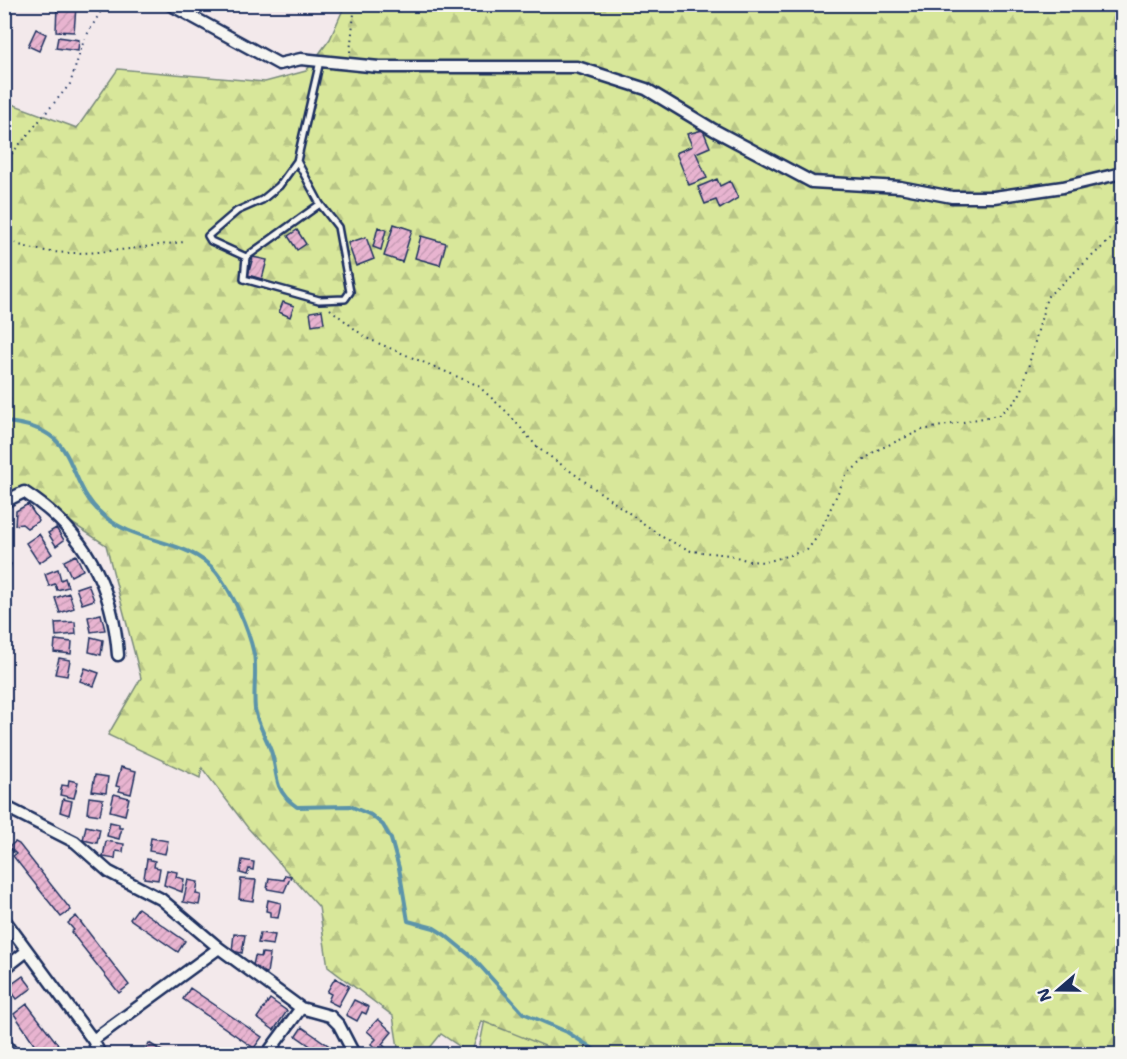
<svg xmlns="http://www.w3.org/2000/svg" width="1127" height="1059" font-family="'Shantell Sans',sans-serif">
<defs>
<pattern id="forest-firs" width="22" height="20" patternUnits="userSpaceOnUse" patternTransform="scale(1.5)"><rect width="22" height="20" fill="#d8e79a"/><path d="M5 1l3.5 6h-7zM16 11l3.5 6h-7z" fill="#b9c687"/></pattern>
<pattern id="building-hatch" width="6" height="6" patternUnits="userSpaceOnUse" patternTransform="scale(1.5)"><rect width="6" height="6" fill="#e8b4d0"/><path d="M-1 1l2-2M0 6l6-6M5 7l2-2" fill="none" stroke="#c69bb5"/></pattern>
</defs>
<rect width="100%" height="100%" fill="#f3e9eb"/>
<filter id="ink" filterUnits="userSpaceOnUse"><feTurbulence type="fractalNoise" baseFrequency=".0167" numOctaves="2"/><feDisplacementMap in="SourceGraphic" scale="12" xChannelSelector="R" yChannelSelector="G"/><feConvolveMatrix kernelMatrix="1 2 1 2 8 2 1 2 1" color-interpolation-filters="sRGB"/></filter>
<g filter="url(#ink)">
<path fill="#d8e79a" stroke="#7a8b7c" stroke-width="1.5" d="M485,1019L568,1054H478Z"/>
<path fill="url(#forest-firs)" stroke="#7a8b7c" stroke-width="1.5" d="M345,5H1122V1054H565L482,1021L471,1054L441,1034L425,1054H399L393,1016L328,967L319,907L248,828L202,768L200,778L108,735L141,678L106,545L24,492L5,501L4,101L77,128L118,69L265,82L306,71L330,39Z"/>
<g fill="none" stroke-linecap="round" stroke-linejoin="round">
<path stroke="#5b94aa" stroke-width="4" d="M4,422C85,428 60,478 103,515C135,544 188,538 216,572C233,593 248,627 254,654C257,672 253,690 255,709C257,723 266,737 271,751C275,762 275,775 279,786C283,796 289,801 297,807L350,806L371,815L383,825L391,839L399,868L408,921L434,928L445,935L473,958L523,1013L567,1032L601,1054"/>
</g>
<path fill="url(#building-hatch)" stroke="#1b2f5e" stroke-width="1.5" d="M57,6L76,7L74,32L56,31Z
M36,29L46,34L39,51L28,46Z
M58,37L79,40L78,51L56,48Z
M703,130L710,147L696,153L707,178L689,185L676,153L692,146L687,134Z
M717,179L720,186L730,181L738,198L720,209L716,200L705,204L698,187Z
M394,224L412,230L402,262L384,256Z
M378,227L386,230L381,250L373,247Z
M297,230L306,244L297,250L288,236Z
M421,236L446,243L440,265L415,258Z
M366,237L374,259L356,266L348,243Z
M253,257L267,260L262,279L248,275Z
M283,302L294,306L290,317L279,312Z
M322,310L324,323L312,325L310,312Z
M28,504L39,521L27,528L22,524L15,525L16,511Z
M56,528L64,540L56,546L48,533Z
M39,534L52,554L39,563L26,543Z
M76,555L83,570L71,576L64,561Z
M4,562L11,564L6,579H4Z
M58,569L61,580L65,578L68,587L57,590L55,584L49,586L45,574Z
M88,584L94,600L82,604L76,588Z
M69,593L74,608L60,613L55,598Z
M101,614L105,630L91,632L88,617Z
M75,622L76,634L56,636L55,623Z
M91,637L103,640L101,655L89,652Z
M55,640L72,642L71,654L54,652Z
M59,658L70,660L67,676L55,674Z
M85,668L99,673L94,686L80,681Z
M121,767L136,771L131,794L119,791L120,787L116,786Z
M95,775L108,777L106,793L92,791Z
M69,780L78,782L74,798L60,795L62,785L68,786Z
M114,794L129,798L125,815L110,811Z
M89,797L103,799L100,815L87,813Z
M63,799L72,801L69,815L60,812Z
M110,822L119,824V828H122L119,839L107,836Z
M86,826L100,829L97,843L83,840Z
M151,838L168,841L165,854L149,851Z
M106,841L124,844L123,852L116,851L115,859L103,857Z
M15,842L19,844L71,910L61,917L13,856L16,854L9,847Z
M147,859L155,861L154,867L160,868L158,880L144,878Z
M242,860L254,862L253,870L249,869L247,875L240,873Z
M167,870L177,872L176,877L184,879L182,892L164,885Z
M285,875L291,876L284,892L267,889L269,878L284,880Z
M241,879L256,880L253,901L239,899Z
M188,880L198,882L196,894L201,895L199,905L183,902Z
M268,900L281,903L278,918L270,917V912L266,911Z
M138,908L185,941L178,952L130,919Z
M76,916L129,985L119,993L71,932L74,930L68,923Z
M260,933L275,935L273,945L258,943Z
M234,934L245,935L242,953L232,951Z
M262,953L270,954L267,973L252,970L255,956L261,957Z
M23,976L32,988L17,999L8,987Z
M335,978L349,986L338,1006L328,1001L331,994L327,992Z
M190,988L262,1037L254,1048L183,999Z
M270,999L287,1011L274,1030L257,1018Z
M354,1000L369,1007L366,1014L362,1012L357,1021L346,1015Z
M27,1004L60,1047L50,1054H44L37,1048L14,1014Z
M378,1019L392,1032L382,1044L386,1048L382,1054L371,1044L376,1039L367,1031Z
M302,1027L335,1050L332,1054H322L296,1036Z
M149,1043L167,1054H143Z"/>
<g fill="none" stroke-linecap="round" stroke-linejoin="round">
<defs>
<path id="lane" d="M320,204L246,257L244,279L319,300L345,299L350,292L338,227L320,204L297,161L320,61
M246,257L211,241L208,236L237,211L262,200L279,186L297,161"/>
<path id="street" d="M169,4L279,64L301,59L379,67H577L646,89L714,130L812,182L900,187L952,197H994L1063,187L1122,173
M4,502L24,492C84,530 113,585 118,655
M4,806L75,842L109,872L161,899L219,948L301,1008L330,1016L339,1025L354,1054
M4,919L93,1040L100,1054
M4,969L27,951
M93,1040L219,948
M4,1042L13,1054
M267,1054L301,1008"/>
</defs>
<use href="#lane" stroke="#1b2f5e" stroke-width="10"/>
<use href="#street" stroke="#1b2f5e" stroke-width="15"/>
<path stroke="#1b2f5e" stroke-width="2" stroke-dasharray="1.5 4.5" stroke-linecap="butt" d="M364,4L404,11
M350,52L355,4
M4,163L70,84L84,40L105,4
M4,238C55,266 131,247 185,242
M330,309L366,338L477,385L507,412L538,448L664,538L691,551L730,555L749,561L766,562L807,550L818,536L846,475L875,451L922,430L998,415L1015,402L1022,390L1047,297L1122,229"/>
<use href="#lane" stroke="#f6f6f2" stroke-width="5"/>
<use href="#street" stroke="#f6f6f2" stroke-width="10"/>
</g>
</g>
<rect width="1127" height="1059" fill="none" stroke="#f6f6f2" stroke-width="24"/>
<rect x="12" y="12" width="1103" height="1035" fill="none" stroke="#1b2f5e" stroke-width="2" filter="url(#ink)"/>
<g transform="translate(1058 990) rotate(250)" stroke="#f6f6f2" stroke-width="4.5" paint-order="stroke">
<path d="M0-4.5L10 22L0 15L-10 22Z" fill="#1b2f5e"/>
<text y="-9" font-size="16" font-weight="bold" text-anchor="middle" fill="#1b2f5e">N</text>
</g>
</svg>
